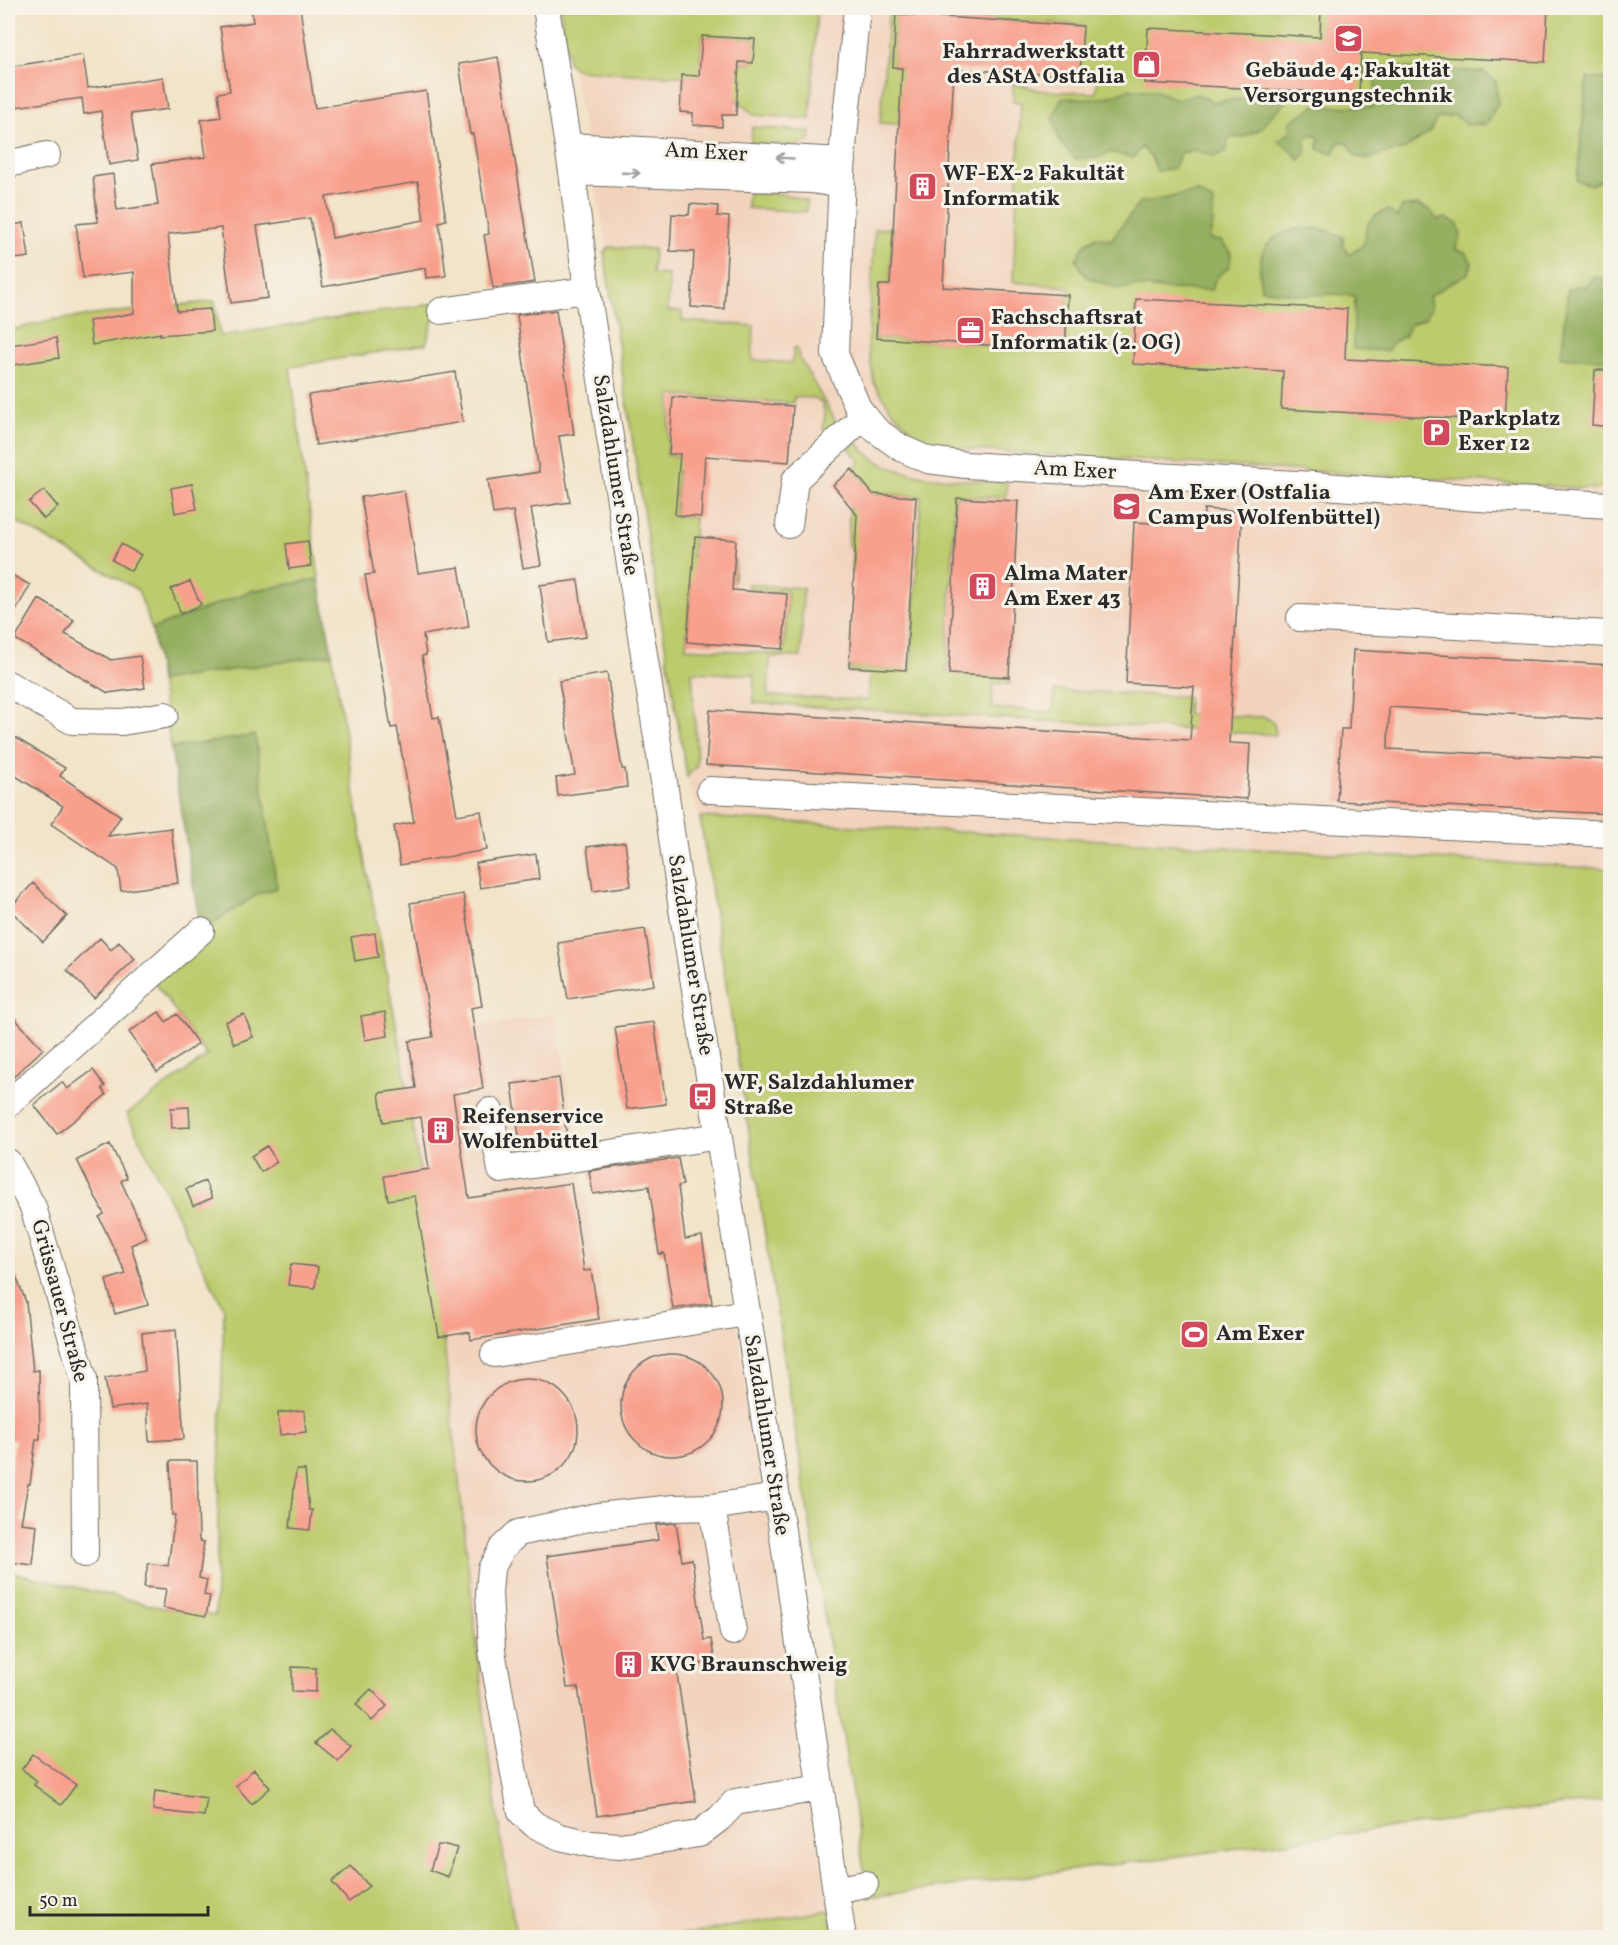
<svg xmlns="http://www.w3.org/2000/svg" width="1618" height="1945" font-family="Vollkorn,serif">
<rect width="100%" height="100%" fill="#f7f3e8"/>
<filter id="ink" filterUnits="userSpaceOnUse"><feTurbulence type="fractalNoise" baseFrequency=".0167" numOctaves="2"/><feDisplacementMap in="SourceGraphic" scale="12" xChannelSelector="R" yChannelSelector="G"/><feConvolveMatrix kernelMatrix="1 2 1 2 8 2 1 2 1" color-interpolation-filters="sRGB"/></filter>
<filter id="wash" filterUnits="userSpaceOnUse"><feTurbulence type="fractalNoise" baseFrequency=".008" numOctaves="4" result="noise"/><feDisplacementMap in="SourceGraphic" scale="24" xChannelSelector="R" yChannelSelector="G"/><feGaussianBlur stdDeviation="1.35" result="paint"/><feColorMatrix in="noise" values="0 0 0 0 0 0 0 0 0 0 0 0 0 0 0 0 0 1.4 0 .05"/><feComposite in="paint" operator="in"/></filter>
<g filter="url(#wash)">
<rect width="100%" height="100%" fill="#f2e4c9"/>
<path fill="#f2d4be" d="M560,8H1610V869L700,817L689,788L684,759L604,252L606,242Z
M556,1014L606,1323L734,1304L830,1910L660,1937H516L484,1719L437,1279L399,1039Z"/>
<path fill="#bccb6d" stroke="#747b4c" stroke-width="1.5" d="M560,8H817L810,119L754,115L737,100L727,62L753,63L754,39L702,36L700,60L714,61L706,76H663L578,70L571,66L568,61Z
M889,8H1610V490L975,450L943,447L916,434L893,412L874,383L868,347L875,229L893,228L890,285H879L876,338L1065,349L1068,295L1070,291L1068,287L1013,282L1021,102L1013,101V83L1042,91L1096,93L1098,70L1080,69L1082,25L896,14L893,67L903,68L899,124L880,123Z
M752,127L811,132L810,141L796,146L751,143Z
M748,193C767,194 789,192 807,202L806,212L747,208Z
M610,247L654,249L652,274L669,275L668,311H682V321L754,326L752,360L792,363L794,348H797L799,357L836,422L825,431L823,428L825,415L822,402L814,398L794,397L793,403L671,395L667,455L698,458L697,473L677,472L675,516L695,518L692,556L735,560L734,580L730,587L691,585L686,648L784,654L788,592L748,589V584L803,588L801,657H770L768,696L867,700L870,673L849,672V667L911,670L921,497L863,492L857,572H852V550H850V545H848L850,501H846L865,482L854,469L860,462L849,448L857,442C883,483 964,479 1007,482L1006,498L958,496L955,499L947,673L1009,677L1010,684L993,683L992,708L1052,712L1055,690L1188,697L1187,714L1264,717C1274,720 1275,725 1276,735L754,703V675L692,672L697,765L687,777L647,536L604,252Z
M215,301L220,336L438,303L426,344L290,367L319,579L251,591L152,629L138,590L8,517V331L51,320Z
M332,654L367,871L399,1039L437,1279L490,1767L516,1937H8V1571L163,1608L215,1616L224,1309L127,1114L207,1056L150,976L201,931L160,681Z
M700,817L1610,869V1799L868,1897Z
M830,1910L833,1931L792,1938H660Z"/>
<path fill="#95af60" stroke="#606d46" stroke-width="1.5" d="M1386,67L1484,72L1496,82L1498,103L1487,124L1467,125L1455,115L1437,118L1430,132L1405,149L1378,155L1371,159L1356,157L1348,143L1339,142L1334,154L1318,149L1319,138L1313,134L1305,140L1306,153L1299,160L1291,150L1278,141L1290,132V122L1314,106L1373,107L1376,81Z
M1587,78L1610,79V169L1603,179L1592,185L1577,181Z
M1129,89L1154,90L1176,99L1197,94L1213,102L1238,99L1287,101L1271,116L1261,129L1243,137L1229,138L1226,153L1213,156L1194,150L1181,153L1174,168L1157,171L1152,159L1142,147L1133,158L1110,152L1098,158L1075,159L1060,142L1053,118L1061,99C1073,97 1079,98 1090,99C1103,99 1118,94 1129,89Z
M1198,192L1213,202V223L1209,240L1221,241L1231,254L1229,267L1216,278L1211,290L1164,289L1136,286L1119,289L1086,277L1076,260L1085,244L1096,237L1111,240L1140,202C1160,202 1178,194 1198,192Z
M1418,205L1430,210L1437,220L1446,218L1458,224L1461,235L1455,249L1465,252L1472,263L1467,275C1453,280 1443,289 1429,296L1431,307L1426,318L1409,325L1405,336L1392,343L1388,351L1353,349L1355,296L1336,294L1300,295L1261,289C1260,274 1257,256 1268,244C1286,225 1322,224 1343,237V245L1349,255L1364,244C1367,223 1367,217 1388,210L1397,217L1402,207Z
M1595,277L1606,279L1602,290L1610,292V360L1560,357L1568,289L1577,286H1586Z
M319,579L332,654L160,681L152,629L251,591Z
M255,735L277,888L258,894L201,931L171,748Z"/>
<g id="blocks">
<path fill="#f8a08d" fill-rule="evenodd" d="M251,8H300L315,108L426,91L446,220L439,222L446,276L426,278L425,268L323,287L310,218L257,226L268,298L231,303L221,228L168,234L177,311L210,309L212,331L160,335L161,333L92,345L89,321L134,313V272L83,278L76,224L98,222L93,177L113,174L117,210L158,205L152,164L206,157L201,120L221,117L218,93L230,91L220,27L253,22ZM418,182L424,220L332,238L326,197Z
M1321,8H1548L1545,62L1361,53L1359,94L1145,83L1148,28L1320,37Z
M896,14L1083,26L1080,76L954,69L943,287L1068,295L1065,350L876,338L879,285H890L892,250L902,68L893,67Z
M702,36L755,39L753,63L739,62L736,115H722V127L693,125V113L680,112L682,75L699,76Z
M83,55L88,88L163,77L168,109L131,114L138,160L109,165L101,111L84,114L82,98L8,108V67Z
M498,57L535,282L493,288L484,235L489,234L473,134H470L459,64Z
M690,204L718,206L717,216L729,217L724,309L691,307L694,252L670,251L672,214L689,215Z
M24,223L29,257L8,260V226Z
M1136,299L1347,309L1345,359L1508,367L1505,421L1281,409L1283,371L1133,364Z
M556,310L574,434L559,436L570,502L531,508L541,565L523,568L513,511L493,514L488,480L539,472L517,315Z
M56,338L59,358L14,365L10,345Z
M1595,370H1611V427L1592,425Z
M455,372L463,422L316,445L308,395Z
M673,397L793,406L789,462L705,456L701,517L675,515L680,454H669Z
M852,469L873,494L916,497L906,670L849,667L857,515L833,485Z
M192,484L197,509L175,513L171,488Z
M44,490L58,507L44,519L29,502Z
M404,490L418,573L459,567L469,627L423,635L426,655L422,656L433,718L439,717L457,815L481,811L487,850L400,865L394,826L414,822L397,727L391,728L365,575L374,574L361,497Z
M957,498L1018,501L1009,677L949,674Z
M1204,509L1242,512L1229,743L1250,744L1247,799L706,765L710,710L1190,740L1194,687L1126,683L1134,522L1203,526Z
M695,537L736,540L732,590L787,594L783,649L687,642Z
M308,541L311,566L289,569L286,544Z
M121,544L141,555L131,571L112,560Z
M8,573L30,585L8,625Z
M578,580L586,637L548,642L540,585Z
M190,581L201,605L181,614L171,589Z
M39,599L74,620L65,634L111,660L140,656L145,688L108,693L15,639Z
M1353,650L1611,665V720L1389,707L1388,749L1611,760V814L1337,801L1341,729H1349Z
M607,673L622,769H625L627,787L558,796L556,778L575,775L559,681Z
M8,733L65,768L60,776L121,816L108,836L171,828L178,883L121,891L118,869L51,824L63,806L8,771Z
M625,842L631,886L593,891L587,847Z
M536,854L539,879L480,888L476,863Z
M33,883L67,916L43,942L9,909Z
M463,894L482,1006L471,1008L483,1089L453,1094L469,1198L571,1183L584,1271L591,1270L599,1319L471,1340L470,1332L439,1337L415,1196L388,1200L384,1176L429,1169L421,1117L383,1122L379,1093L416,1088L409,1041L433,1037L410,903Z
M645,929L654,985L568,999L558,943Z
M375,933L378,957L355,961L351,937Z
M100,938L111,950L119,942L135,959L94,998L67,970Z
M8,1011L43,1049L8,1082Z
M159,1012L166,1022L177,1014L198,1044L157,1072L129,1032Z
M385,1012L388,1036L365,1040L361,1016Z
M244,1014L253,1037L234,1044L225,1022Z
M654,1022L666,1104L627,1109L615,1027Z
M93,1070L105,1086L102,1088L106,1095L57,1134L34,1105L62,1082L67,1089Z
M559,1078L567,1137L520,1144L512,1084Z
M189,1107L190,1127L172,1128L171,1108Z
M110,1144L127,1178L121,1181L147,1238L131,1245L148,1305L115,1314L106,1280L126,1274L99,1217L104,1214L77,1160Z
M267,1146L277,1162L261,1172L251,1156Z
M678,1158L683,1185L678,1186L685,1239L702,1236L712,1303L673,1309L664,1253L659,1254L649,1186L593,1194L589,1171Z
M205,1181L212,1198L193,1206L186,1189Z
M8,1258H9L26,1302L33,1371L39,1370L40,1439H36L30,1484H28L21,1523L37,1525L33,1565L8,1562V1480L9,1481L15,1439H8Z
M291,1264L318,1267L315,1288L288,1285Z
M176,1329L184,1439L149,1441L147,1404L110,1409L105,1378L145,1371L142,1333Z
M621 1405a51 51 0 1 1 102 0a51 51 0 1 1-102 0Z
M476 1430a51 51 0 1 1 102 0a51 51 0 1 1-102 0Z
M304,1410L306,1432L280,1435L278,1413Z
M170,1461H197L199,1541L204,1542L199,1578L207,1580L204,1595L210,1596L206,1616L163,1608L166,1589L144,1587L148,1563L168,1566L175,1515H172Z
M296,1470H305L309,1510H312L310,1530L290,1528Z
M676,1523L682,1561L692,1559L704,1640L711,1639L715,1662L676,1667L696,1801L597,1816L578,1687L567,1688L547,1556L658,1540L656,1525Z
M292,1667L316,1668V1692L292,1691Z
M371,1689L387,1706L372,1721L356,1704Z
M330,1729L351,1746L338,1761L316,1743Z
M33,1754L76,1785L61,1805L34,1785L37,1781L22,1769Z
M254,1769L270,1788L252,1804L236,1786Z
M155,1791L207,1798L204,1816L153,1810Z
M438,1845H446L457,1848L448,1877L430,1870Z
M351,1866L369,1886L349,1902L332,1882Z"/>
</g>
</g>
<g filter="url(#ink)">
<use href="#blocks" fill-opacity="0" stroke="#716c62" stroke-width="1.5"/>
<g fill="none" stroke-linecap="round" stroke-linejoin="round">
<defs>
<path id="minor" d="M546,8L572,172L587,290L664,782L682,909L777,1497L843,1938
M857,8L843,147L835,354L858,408L876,430L901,448L928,460L966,465L1313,485L1477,498L1610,505
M568,146L843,161
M8,164L47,155
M572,172L812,180L842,185
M441,311L587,290
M789,525L795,480L864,416
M1300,618L1610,634
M8,684L72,721L122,722L165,715
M710,790L1610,834
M8,1104L201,931
M490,1111L501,1170L719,1136
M8,1162L33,1207L84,1379L85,1554
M494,1354L746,1313
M712,1507L674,1508L598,1516L518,1533L503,1547L491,1569L489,1592L492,1651L521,1812L535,1825L560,1837L591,1844L620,1846L699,1834L720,1818L735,1802L820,1788
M733,1632L712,1507L777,1497
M836,1890L865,1884"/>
</defs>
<use href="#minor" stroke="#716c62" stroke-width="28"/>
<use href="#minor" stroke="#fff" stroke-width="26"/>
</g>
<defs><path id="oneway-shaft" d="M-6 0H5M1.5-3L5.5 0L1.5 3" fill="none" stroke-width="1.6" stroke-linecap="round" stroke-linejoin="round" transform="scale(1.5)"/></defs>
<g stroke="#a0a0a0">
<use href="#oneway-shaft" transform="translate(785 158) rotate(-177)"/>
<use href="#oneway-shaft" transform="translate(631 173) rotate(2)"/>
</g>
</g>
<defs>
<symbol id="university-square" viewBox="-11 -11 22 22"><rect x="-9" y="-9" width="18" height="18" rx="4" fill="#d1495b" stroke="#f7f3e8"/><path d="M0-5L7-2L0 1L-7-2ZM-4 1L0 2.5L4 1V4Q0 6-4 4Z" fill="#fff"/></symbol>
<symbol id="shop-square" viewBox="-11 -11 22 22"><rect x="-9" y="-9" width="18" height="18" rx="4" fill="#d1495b" stroke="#f7f3e8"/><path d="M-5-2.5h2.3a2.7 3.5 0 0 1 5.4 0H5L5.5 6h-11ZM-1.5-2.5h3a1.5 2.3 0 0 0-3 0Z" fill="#fff"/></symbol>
<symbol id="building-square" viewBox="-11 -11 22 22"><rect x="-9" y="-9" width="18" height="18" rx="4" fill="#d1495b" stroke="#f7f3e8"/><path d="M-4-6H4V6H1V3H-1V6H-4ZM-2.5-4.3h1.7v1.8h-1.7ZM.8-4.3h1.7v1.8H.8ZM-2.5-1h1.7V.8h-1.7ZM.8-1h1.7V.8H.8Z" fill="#fff"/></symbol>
<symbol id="office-square" viewBox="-11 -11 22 22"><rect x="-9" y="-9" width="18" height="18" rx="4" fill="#d1495b" stroke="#f7f3e8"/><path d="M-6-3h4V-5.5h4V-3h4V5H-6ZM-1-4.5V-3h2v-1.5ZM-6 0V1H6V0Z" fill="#fff"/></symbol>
<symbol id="parking-square" viewBox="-11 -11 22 22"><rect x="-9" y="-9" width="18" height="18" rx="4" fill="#d1495b" stroke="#f7f3e8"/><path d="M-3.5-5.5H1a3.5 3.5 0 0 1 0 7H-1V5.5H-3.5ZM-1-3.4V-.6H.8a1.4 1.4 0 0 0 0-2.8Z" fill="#fff"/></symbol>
<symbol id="bus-square" viewBox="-11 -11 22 22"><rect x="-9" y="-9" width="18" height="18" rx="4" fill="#d1495b" stroke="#f7f3e8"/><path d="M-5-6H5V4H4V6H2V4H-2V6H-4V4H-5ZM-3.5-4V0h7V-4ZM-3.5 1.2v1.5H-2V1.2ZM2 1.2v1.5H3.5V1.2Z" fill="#fff"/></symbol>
<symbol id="stadium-square" viewBox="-11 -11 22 22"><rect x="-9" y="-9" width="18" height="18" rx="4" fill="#d1495b" stroke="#f7f3e8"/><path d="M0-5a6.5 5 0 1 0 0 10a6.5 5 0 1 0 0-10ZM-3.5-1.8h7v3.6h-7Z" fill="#fff"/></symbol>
</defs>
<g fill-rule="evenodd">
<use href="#university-square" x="1332" y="22" width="33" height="33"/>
<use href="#shop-square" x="1130" y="48" width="33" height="33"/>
<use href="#building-square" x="906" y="170" width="33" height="33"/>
<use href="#office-square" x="954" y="314" width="33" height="33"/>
<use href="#parking-square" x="1420" y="416" width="33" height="33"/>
<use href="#university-square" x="1110" y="490" width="33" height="33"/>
<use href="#building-square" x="966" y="570" width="33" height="33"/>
<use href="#bus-square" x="686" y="1080" width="33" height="33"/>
<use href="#building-square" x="424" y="1114" width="33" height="33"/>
<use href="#stadium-square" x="1178" y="1318" width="33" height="33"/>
<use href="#building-square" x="612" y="1648" width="33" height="33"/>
</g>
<g text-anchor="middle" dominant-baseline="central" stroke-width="6" stroke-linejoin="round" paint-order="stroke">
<g font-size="22" font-weight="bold" fill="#2b2b2b" stroke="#f7f3e8" text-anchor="start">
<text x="1125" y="52" text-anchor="end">Fahrradwerkstatt<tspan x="1125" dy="25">des AStA Ostfalia</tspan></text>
<text x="1348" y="71" text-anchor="middle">Gebäude 4: Fakultät<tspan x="1348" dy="25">Versorgungstechnik</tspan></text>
<text x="943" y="174">WF-EX-2 Fakultät<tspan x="943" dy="25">Informatik</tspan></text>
<text x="991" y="318">Fachschaftsrat<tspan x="991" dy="25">Informatik (2. OG)</tspan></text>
<text x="1458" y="419">Parkplatz<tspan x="1458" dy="25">Exer 12</tspan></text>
<text x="1148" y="493">Am Exer (Ostfalia<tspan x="1148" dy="25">Campus Wolfenbüttel)</tspan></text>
<text x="1004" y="574">Alma Mater<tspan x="1004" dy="25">Am Exer 43</tspan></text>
<text x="724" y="1083">WF, Salzdahlumer<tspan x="724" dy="25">Straße</tspan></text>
<text x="462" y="1117">Reifenservice<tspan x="462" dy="25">Wolfenbüttel</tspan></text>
<text x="1216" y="1334">Am Exer</text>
<text x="650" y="1665">KVG Braunschweig</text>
</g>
<g font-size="22" fill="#2b2b2b" stroke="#f7f3e8">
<text transform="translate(706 153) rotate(3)">Am Exer</text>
<text transform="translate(1075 471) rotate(3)">Am Exer</text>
<text transform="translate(615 475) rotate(81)">Salzdahlumer Straße</text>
<text transform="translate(690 955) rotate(81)">Salzdahlumer Straße</text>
<text transform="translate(59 1301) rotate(75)">Grüssauer Straße</text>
<text transform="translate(766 1435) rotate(81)">Salzdahlumer Straße</text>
</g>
</g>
<rect width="1618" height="1945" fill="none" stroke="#f7f3e8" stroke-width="30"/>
<path d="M30 1906v9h178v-9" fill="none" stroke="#2b2b2b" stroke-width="3"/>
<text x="39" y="1906" font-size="18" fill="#2b2b2b" stroke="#f7f3e8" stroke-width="4.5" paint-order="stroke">50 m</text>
</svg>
